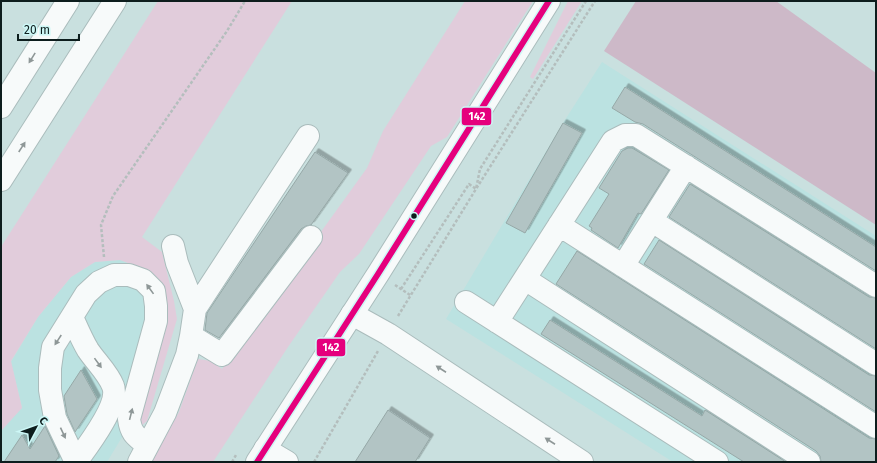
<svg xmlns="http://www.w3.org/2000/svg" width="877" height="463" font-family="'Fira Sans',sans-serif">
<defs>
<filter id="shadow"><feDropShadow dx="3.5" dy="-3.5" stdDeviation="0" flood-color="#0004"/></filter>
</defs>
<rect width="100%" height="100%" fill="#c9e0df"/>
<path fill="#bbe2e1" d="M602,62L876,236V462H673L446,319L563,123Z
M120,260L136,266L151,275L136,414L107,462H1V431L22,407L11,362L38,317L71,277L95,262Z"/>
<path fill="#e1ccdb" d="M158,1H292L142,237L162,252L174,301L177,319L147,421L140,427L136,422L163,317L136,266L120,260L95,262L71,277L38,317L11,361L22,408L1,431V247Z
M465,1H533L447,137L431,146L359,254L340,272L288,347L213,462H151L179,412L198,359L211,361L222,369L367,168L383,131Z
M568,1H582L533,79L530,77Z"/>
<path fill="#cdb9c8" d="M636,1H776L876,73V225L604,51Z"/>
<path fill="#b2c4c4" stroke="#96a8a7" filter="url(#shadow)" d="M625,87L876,247V271L643,124L635,122L612,108Z
M563,123L582,133L525,233L506,223Z
M628,148H632L669,170L641,214L638,213L618,248L591,230L592,228L589,226L609,194L599,188L622,151Z
M315,152L348,173L311,225L306,226L301,229L219,338L205,330L207,313Z
M690,184L869,297L876,298V349L669,217Z
M659,240L869,375L876,376V412L644,264Z
M577,251L869,438L876,439V462H821L820,456L816,451L556,284Z
M550,320L702,416L705,410L786,462H744L541,334Z
M81,370L97,399L75,432L67,414L64,396Z
M388,410L430,438L415,462H355Z
M45,426L59,456L55,462H4L22,435L30,449Z"/>
<g fill="none" stroke-linecap="round" stroke-linejoin="round">
<defs>
<path id="minor" d="M652,221L876,364
M559,225L876,427
M623,266L686,166
M525,279L809,462
M466,302L717,462
M195,309L308,136
M352,314L388,334L582,462
M72,317C77,328 82,340 88,350C96,362 108,373 113,386C120,404 87,447 76,462
M497,322L613,141L625,135H636L876,286
M191,336L222,355L311,237
M265,449L287,462
M76,462L55,418L50,390V368L53,347L86,294L99,282L114,275H129L143,280L154,291L156,306V321L129,419C131,434 136,436 147,445
M139,462L165,413L187,355L191,336L195,309L177,263L173,246"/>
<path id="major" d="M257,462L378,274L549,1"/>
<path id="highway" d="M1,107L68,1
M1,180L115,1"/>
</defs>
<use href="#minor" stroke="#aabcbc" stroke-width="24"/>
<use href="#major" stroke="#aabcbc" stroke-width="24"/>
<use href="#highway" stroke="#aabcbc" stroke-width="24"/>
<path stroke="#b4bebd" stroke-width="2.5" stroke-dasharray="3 2" stroke-linecap="butt" d="M104,257L101,225L113,196L227,31L245,1
M395,285L410,295
M401,289L469,184L476,189L480,169L586,1
M398,316L476,189L595,1
M232,462L236,455
M314,462L378,351"/>
<use href="#minor" stroke="#f7fafa" stroke-width="22"/>
<use href="#major" stroke="#f7fafa" stroke-width="22"/>
<use href="#highway" stroke="#f7fafa" stroke-width="22"/>
<defs>
<path id="bus-1" d="M257,462L378,274L549,1"/>
</defs>
<use href="#bus-1" stroke="#cdf7f6" stroke-width="9"/>
<use href="#bus-1" stroke="#e5007d" stroke-width="6"/>
</g>
<defs><path id="oneway-solid" d="M-6-.8H1V-3.2L6.5 0L1 3.2V.8H-6Z"/></defs>
<g fill="#8e9797">
<use href="#oneway-solid" transform="translate(32 58) rotate(122)"/>
<use href="#oneway-solid" transform="translate(22 147) rotate(-57)"/>
<use href="#oneway-solid" transform="translate(150 289) rotate(-126)"/>
<use href="#oneway-solid" transform="translate(58 340) rotate(123)"/>
<use href="#oneway-solid" transform="translate(98 363) rotate(54)"/>
<use href="#oneway-solid" transform="translate(441 369) rotate(-147)"/>
<use href="#oneway-solid" transform="translate(131 414) rotate(-76)"/>
<use href="#oneway-solid" transform="translate(63 433) rotate(65)"/>
<use href="#oneway-solid" transform="translate(550 441) rotate(-147)"/>
</g>
<circle fill="#0d1d1d" stroke="#cdf7f6" stroke-width="1.5" cx="414" cy="216" r="3.5"/>
<g stroke="#cdf7f6" stroke-width="1.5">
<rect x="461" y="107" width="31" height="19" rx="4" fill="#e5007d"/>
<rect x="316" y="338" width="30" height="19" rx="4" fill="#e5007d"/>
</g>
<g font-size="11" text-anchor="middle" font-weight="bold" fill="#fff">
<text x="477" y="120">142</text>
<text x="331" y="351">142</text>
</g>
<rect width="877" height="463" fill="none" stroke="#0d1d1d" stroke-width="4"/>
<g transform="translate(36 427) rotate(49)" stroke="#cdf7f6" stroke-width="3" paint-order="stroke">
<path d="M0-3L7 15L0 10L-7 15Z" fill="#0d1d1d"/>
<text y="-6" font-size="11" font-weight="bold" text-anchor="middle" fill="#0d1d1d">С</text>
</g>
<path d="M18 34v6h61v-6" fill="none" stroke="#0d1d1d" stroke-width="2"/>
<text x="24" y="34" font-size="12" fill="#0d1d1d" stroke="#cdf7f6" stroke-width="3" paint-order="stroke">20 m</text>
</svg>
